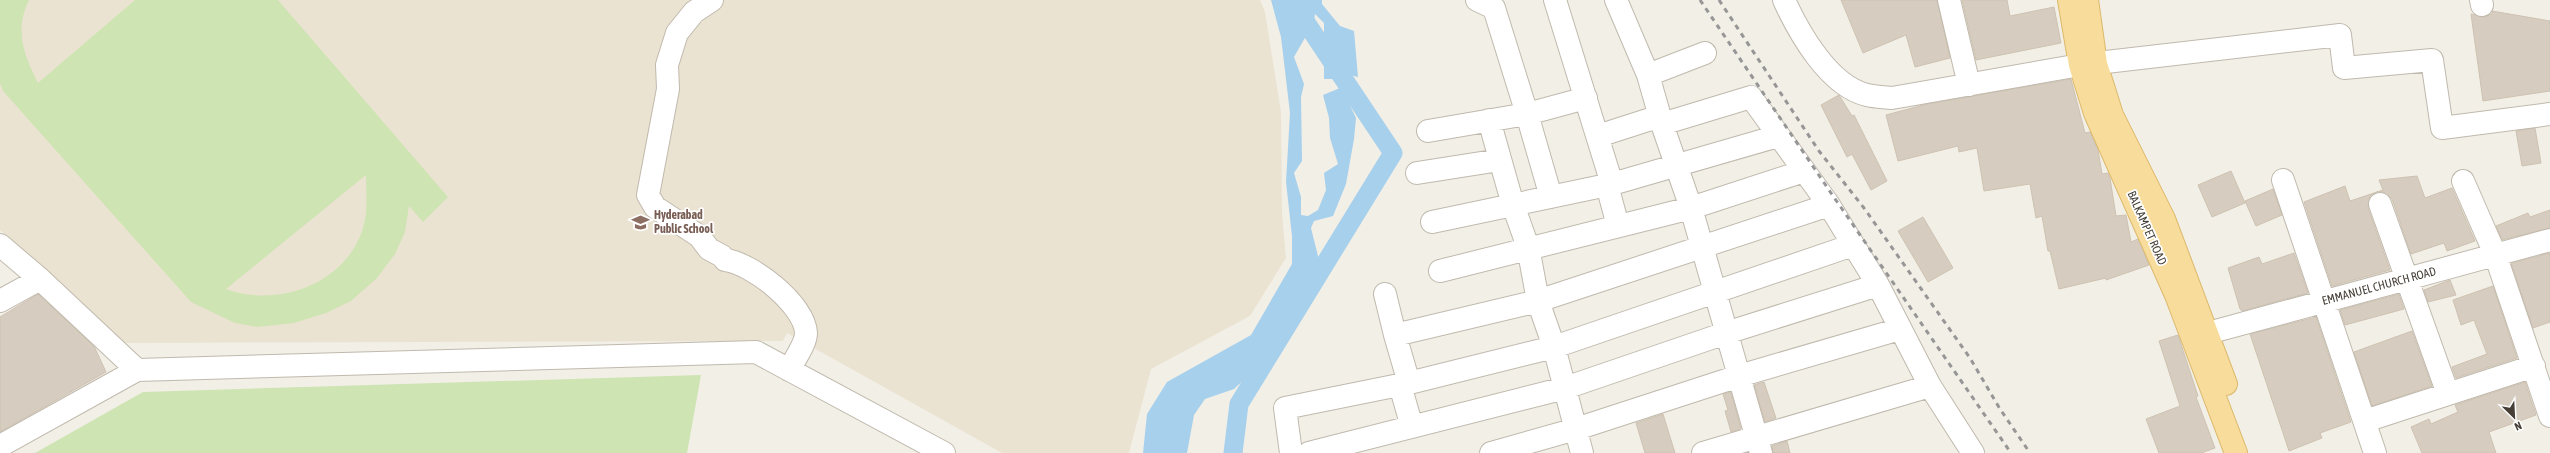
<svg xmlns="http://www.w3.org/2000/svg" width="2550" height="453" font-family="'Asap Condensed',sans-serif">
<rect width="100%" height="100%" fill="#f2efe7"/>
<path fill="#ebe3d2" d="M0,0H1260L1265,12L1281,112L1282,214L1286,258L1250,316L1151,369L1129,453H1002L787,333L783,341L125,343L111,333L0,230Z"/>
<path fill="#cee4b2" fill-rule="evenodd" d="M0,0H29C14,30 24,55 38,83L135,0H278L448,197L423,222L409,206L405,232L395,254L377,278L351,301L326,313L294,323L257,327L235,323L191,302L3,91L0,83ZM366,175C366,191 368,208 364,224C350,282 279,309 226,289Z
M701,375L687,453H35L143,392Z"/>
<path fill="#a7d0ec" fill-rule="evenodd" d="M1271,0H1322V4L1340,26L1354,31L1358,77L1350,75L1347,83L1355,91L1346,97L1356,118L1354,139L1346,184L1333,216L1314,221L1311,228L1320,264L1275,329L1250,374L1234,389L1205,399L1194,415L1187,453H1143L1147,414L1167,382L1251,335L1292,264V236L1286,182L1290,113L1281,37ZM1315,14L1324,23V79H1335L1340,88L1323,95L1329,118L1330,138L1338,164L1324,173L1326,190L1318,210L1308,216L1301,215V197L1294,173L1302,161L1301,97L1304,84L1294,57L1306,36L1313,28Z"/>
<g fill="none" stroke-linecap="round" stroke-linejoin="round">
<path stroke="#a7d0ec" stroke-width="19" d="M1233,453L1239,404L1393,153L1291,0"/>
</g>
<path fill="#d6cdc0" stroke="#cec2b1" d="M1841,0H1937L1950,58L1915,67L1906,35L1863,53Z
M1962,0H2007L2010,16L2054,7L2061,43L1976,60Z
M2492,11L2550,21V91L2483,101L2471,14L2484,17L2492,14Z
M2071,79L2085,133L2090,132L2098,150L2102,174L2108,173L2110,178L2116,216L2126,215L2131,242L2138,239L2149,265L2106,280V278L2059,289L2050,251H2048L2042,216L2036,218L2030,184L1984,191L1977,148L1959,152L1958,146L1898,161L1886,115L1927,104Z
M1839,95L1852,116L1854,115L1887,181L1871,190L1852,154L1847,157L1821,105Z
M2535,128L2541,163L2522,166L2516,131Z
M2231,171L2245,203L2212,217L2198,185Z
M2417,176L2425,198L2452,188L2475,241L2447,251L2444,243L2411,254L2392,199L2383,192H2376L2370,196L2368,208L2390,270L2332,286L2304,202L2345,186L2350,201L2383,190L2379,180Z
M2273,189L2282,215L2256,226L2245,201Z
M2550,210V228L2502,240L2496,226L2528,213L2530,217Z
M1923,217L1953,268L1928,282L1898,231Z
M2294,253L2308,293L2242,311L2240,309L2228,268L2259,257L2262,264Z
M2550,253V322L2533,328L2511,263Z
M2450,280L2456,295L2428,302L2424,290Z
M2493,286L2517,358L2456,378L2452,367L2487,354L2474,320L2461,325L2453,300Z
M38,294L94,346L106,372L0,432V317Z
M2399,294L2404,309L2345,325L2340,310Z
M2316,317L2351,422L2320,433L2322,438L2289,451L2250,334Z
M2412,331L2432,386L2372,406L2354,352Z
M2178,335L2198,396L2196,397L2215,448L2201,453H2159L2146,419L2180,406L2159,341Z
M1764,382L1776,418L1765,422L1754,385Z
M2525,382L2536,415L2489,432L2496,453H2422L2411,427L2429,419L2431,424L2458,412L2455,405Z
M1731,392L1741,429L1731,432L1725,411L1728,410L1723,394Z
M1663,414L1675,453H1645L1636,423Z
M1787,441L1790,453H1773L1772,446Z"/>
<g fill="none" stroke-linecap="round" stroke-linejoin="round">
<defs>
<path id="minor" d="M712,0L694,12L677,33L667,65L668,89L648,195L655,207L699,236L709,249L722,256L725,260C752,263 805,305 806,333C806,344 794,360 789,370
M1555,0L1612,184
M1616,0L1648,75L1662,124L1691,208L1761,453
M1784,0C1799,33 1829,86 1867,95C1875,97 1884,97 1892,98L2080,65L2340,35L2344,68L2432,60L2442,128L2550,114
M1949,0L1969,85
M2481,0L2482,5
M1648,75L1705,53
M1489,120L1513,205L1528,247L1538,301L1554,347L1582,453
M1428,131L1527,114L1494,8L1477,0
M1598,136L1657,117L1662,124L1751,97L1829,205L1878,285L1930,386L1973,453
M1417,173L1500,160
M2283,180L2375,453
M2463,181L2495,254L2550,416
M1607,185L1618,226
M1551,197L1527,114L1586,98
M2380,204L2448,394
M1432,222L1612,184L1778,136
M0,245L40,279L137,370
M1440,271L1691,208L1804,171
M1385,294L1395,335
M0,301L40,279
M2208,333L2550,240
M1409,383L1395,335L1538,301L1829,205
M1400,385L1412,427
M2365,421L2534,366
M0,446L137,370L756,352L944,453
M1291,453L1285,408L1409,383L1554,347L1853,245
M1309,453L1565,388L1726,333L1878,285
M1491,453L1576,429L1739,376L1900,329
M1703,453L1930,386"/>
<path id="major" d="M2069,0L2080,65L2095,113L2176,295L2236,453
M2087,0L2096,64L2112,115L2164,219L2226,384"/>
</defs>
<use href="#minor" stroke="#c0b9ad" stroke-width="24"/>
<use href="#major" stroke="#dcb96b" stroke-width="24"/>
<use href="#minor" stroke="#fff" stroke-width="22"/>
<use href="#major" stroke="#f8dc9b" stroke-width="22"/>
<path stroke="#969696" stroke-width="3" stroke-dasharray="5 5" stroke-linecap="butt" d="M1700,0L1831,193L2011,453
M1719,0L1819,151L1864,208L1970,358L2000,409L2030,453"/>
</g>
<defs>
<symbol id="school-bare" viewBox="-9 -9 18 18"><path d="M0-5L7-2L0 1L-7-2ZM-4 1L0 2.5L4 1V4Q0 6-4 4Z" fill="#8d6e63" stroke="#fff" stroke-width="2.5" paint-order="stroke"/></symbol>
</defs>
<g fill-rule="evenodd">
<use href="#school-bare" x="628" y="210" width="25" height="25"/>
</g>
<g text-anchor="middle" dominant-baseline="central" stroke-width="3.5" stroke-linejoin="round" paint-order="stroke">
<g font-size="12" font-weight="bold" fill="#785e54" stroke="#fff" text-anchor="start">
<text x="654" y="215">Hyderabad<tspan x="654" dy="14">Public School</tspan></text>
</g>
<g font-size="12" fill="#453f37" stroke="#fff">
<text transform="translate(2147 228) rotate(66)">BALKAMPET ROAD</text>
<text transform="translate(2379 286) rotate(-15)">EMMANUEL CHURCH ROAD</text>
</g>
</g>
<g transform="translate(2514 417) rotate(156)" stroke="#ffffff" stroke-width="3" paint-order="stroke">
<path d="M0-3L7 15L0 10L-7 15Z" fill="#453f37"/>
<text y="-6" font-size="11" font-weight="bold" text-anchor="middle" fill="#453f37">N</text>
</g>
</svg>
